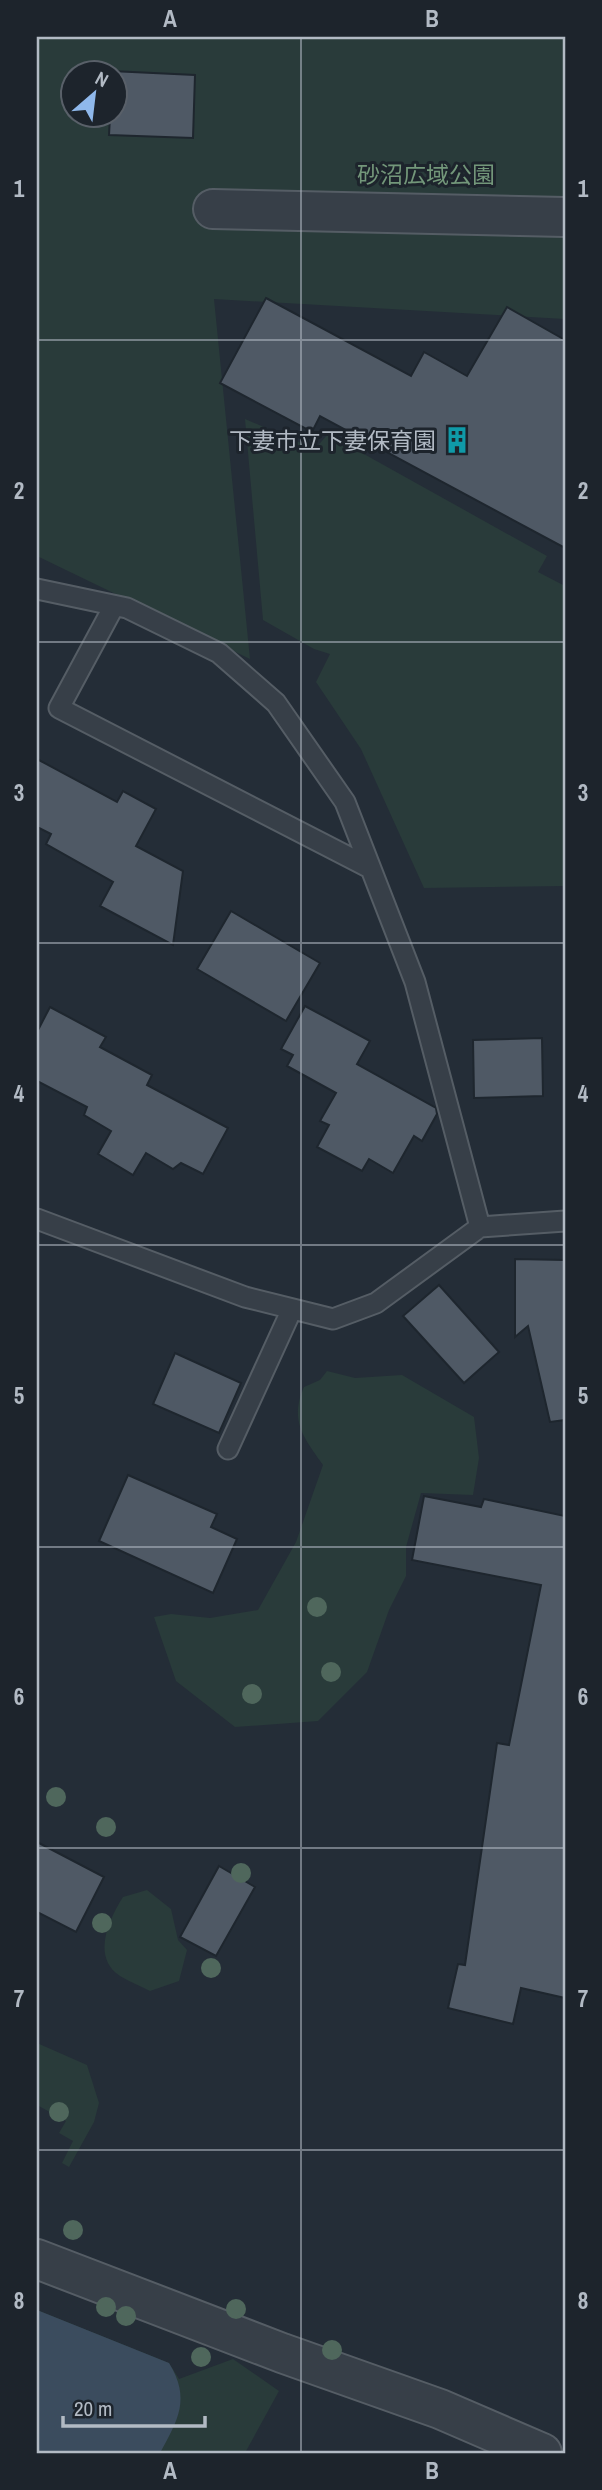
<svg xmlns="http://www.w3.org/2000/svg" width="602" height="2490" font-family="'Archivo Narrow','Noto Sans JP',sans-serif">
<rect width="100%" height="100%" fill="#242d37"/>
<path fill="#293b3a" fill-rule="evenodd" d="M37,37H565V319L214,299L250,659L37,556ZM74,74H116V116H74Z
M245,419L315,449L328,434L547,556L538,572L565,586V886L424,888L361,749L316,682L330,654L314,649L263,620Z
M327,1371L355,1378L402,1375L474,1417L479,1458L473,1495L421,1493L406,1547V1576L389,1610L367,1672L318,1721L235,1727L176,1681L154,1617L171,1614L210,1618L258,1610L296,1542L323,1465C304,1438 289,1421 304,1387L320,1380Z
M147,1890L171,1909L178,1940L187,1950L179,1981L150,1991C141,1986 130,1982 120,1976C91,1957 109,1919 123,1897Z
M37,2043L87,2065L99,2103L94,2122L69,2167L62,2163L73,2141L59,2133L66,2121L37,2105Z
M37,2310L169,2363L179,2379L233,2359L279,2391L245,2453H37Z"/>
<path fill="#3b4c5e" d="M37,2310L169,2363C191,2399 178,2420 160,2453H37Z"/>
<path fill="#4f5965" stroke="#1e262e" stroke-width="2" d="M111,71L195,75L193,138L109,135L110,116H116V74Z
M266,298L411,376L424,352L467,376L507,307L565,340V548L320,416L312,432L220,383Z
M37,759L117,802L123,791L156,809L136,846L183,871L173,945L100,906L113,882L46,844L51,834L37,827Z
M231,911L320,963L286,1021L197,969Z
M305,1006L370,1041L357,1064L436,1108L437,1114L422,1141L414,1136L393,1173L369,1159L362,1171L317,1147L329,1125L320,1121L336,1093L287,1066L293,1055L281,1049Z
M50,1007L106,1037L100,1047L152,1075L147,1085L228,1128L203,1174L181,1163L173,1169L146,1153L133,1175L98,1154L111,1131L84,1115L87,1107L37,1081V1032Z
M542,1038L543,1096L474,1098L473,1040Z
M515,1259L565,1260V1420L550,1422L528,1326L515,1337Z
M439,1285L499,1352L464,1383L403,1316Z
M175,1353L241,1383L219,1433L153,1404Z
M128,1475L217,1514L211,1527L237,1539L213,1593L99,1541Z
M424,1496L481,1507L484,1499L565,1516V1998L521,1988L513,2024L448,2008L458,1964L465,1965L497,1743L509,1745L541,1585L412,1560Z
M37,1842L104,1877L76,1932L37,1912Z
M219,1866L255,1887L216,1956L180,1937Z"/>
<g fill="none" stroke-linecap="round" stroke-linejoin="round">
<defs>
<path id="service" d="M37,589L127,608L219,653L276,703L345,802L415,982L480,1227
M114,606L59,708L370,868
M37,1219L245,1297L333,1319L376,1303L480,1227L565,1221
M228,1449L292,1309"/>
<path id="minor" d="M37,2259L282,2353L440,2409L542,2453"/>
<path id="tertiary" d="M213,209L565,217"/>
</defs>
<use href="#service" stroke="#555d65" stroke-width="23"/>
<use href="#minor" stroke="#555d65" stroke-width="42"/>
<use href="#tertiary" stroke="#555d65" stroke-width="42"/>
<use href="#service" stroke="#373f48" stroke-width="19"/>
<use href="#minor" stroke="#373f48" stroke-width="38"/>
<use href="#tertiary" stroke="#373f48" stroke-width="38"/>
</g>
<g fill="#4f675c">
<circle cx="317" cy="1607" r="10"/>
<circle cx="331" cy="1672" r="10"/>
<circle cx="252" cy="1694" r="10"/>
<circle cx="56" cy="1797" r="10"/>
<circle cx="106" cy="1827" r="10"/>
<circle cx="241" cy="1873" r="10"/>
<circle cx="102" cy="1923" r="10"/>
<circle cx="211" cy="1968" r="10"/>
<circle cx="59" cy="2112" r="10"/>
<circle cx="73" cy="2230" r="10"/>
<circle cx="106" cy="2307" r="10"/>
<circle cx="236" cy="2309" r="10"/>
<circle cx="126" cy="2316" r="10"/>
<circle cx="332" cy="2350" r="10"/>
<circle cx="201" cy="2357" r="10"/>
</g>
<path fill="none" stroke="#b2bac4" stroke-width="2" stroke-opacity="0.55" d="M301,37V2453M37,340H565M37,642H565M37,943H565M37,1245H565M37,1547H565M37,1848H565M37,2150H565"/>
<defs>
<symbol id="building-bare" viewBox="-9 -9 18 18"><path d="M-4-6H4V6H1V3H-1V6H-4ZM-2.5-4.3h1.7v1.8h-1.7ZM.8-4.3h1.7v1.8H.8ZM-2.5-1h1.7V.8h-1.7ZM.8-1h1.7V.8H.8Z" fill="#0f9aa8" stroke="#1d242c" stroke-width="2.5" paint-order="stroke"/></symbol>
</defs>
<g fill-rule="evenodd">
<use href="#building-bare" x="438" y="421" width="38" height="38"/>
</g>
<g text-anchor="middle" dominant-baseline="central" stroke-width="6" stroke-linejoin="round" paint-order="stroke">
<g font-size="23" fill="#73977a" stroke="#1d242c">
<text x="426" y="174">砂沼広域公園</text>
</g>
<g font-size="23" fill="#b2bac4" stroke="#1d242c" text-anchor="end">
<text x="436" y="440">下妻市立下妻保育園</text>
</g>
</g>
<rect width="602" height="2490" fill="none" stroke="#1d242c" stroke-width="77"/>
<g transform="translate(94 94) rotate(28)"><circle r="33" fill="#1d242c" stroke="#596069" stroke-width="2"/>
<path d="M0-5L12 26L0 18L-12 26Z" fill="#8fb8eb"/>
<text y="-10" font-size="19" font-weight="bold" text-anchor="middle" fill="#b2bac4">N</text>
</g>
<path d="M63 2416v10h142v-10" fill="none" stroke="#b2bac4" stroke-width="3.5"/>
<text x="74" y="2416" font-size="21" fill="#b2bac4" stroke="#1d242c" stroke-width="5" paint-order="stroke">20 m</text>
<rect x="38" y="38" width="526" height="2414" fill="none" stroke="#b2bac4" stroke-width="2.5"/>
<g font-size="23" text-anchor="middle" font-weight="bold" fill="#b2bac4">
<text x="170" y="27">A</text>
<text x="432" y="27">B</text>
<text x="19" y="197">1</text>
<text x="583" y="197">1</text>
<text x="19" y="499">2</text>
<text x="583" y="499">2</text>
<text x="19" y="801">3</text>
<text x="583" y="801">3</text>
<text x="19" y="1102">4</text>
<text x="583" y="1102">4</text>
<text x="19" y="1404">5</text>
<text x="583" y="1404">5</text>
<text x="19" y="1705">6</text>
<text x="583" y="1705">6</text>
<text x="19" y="2007">7</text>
<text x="583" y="2007">7</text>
<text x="19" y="2309">8</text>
<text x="583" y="2309">8</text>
<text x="170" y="2479">A</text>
<text x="432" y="2479">B</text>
</g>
</svg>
